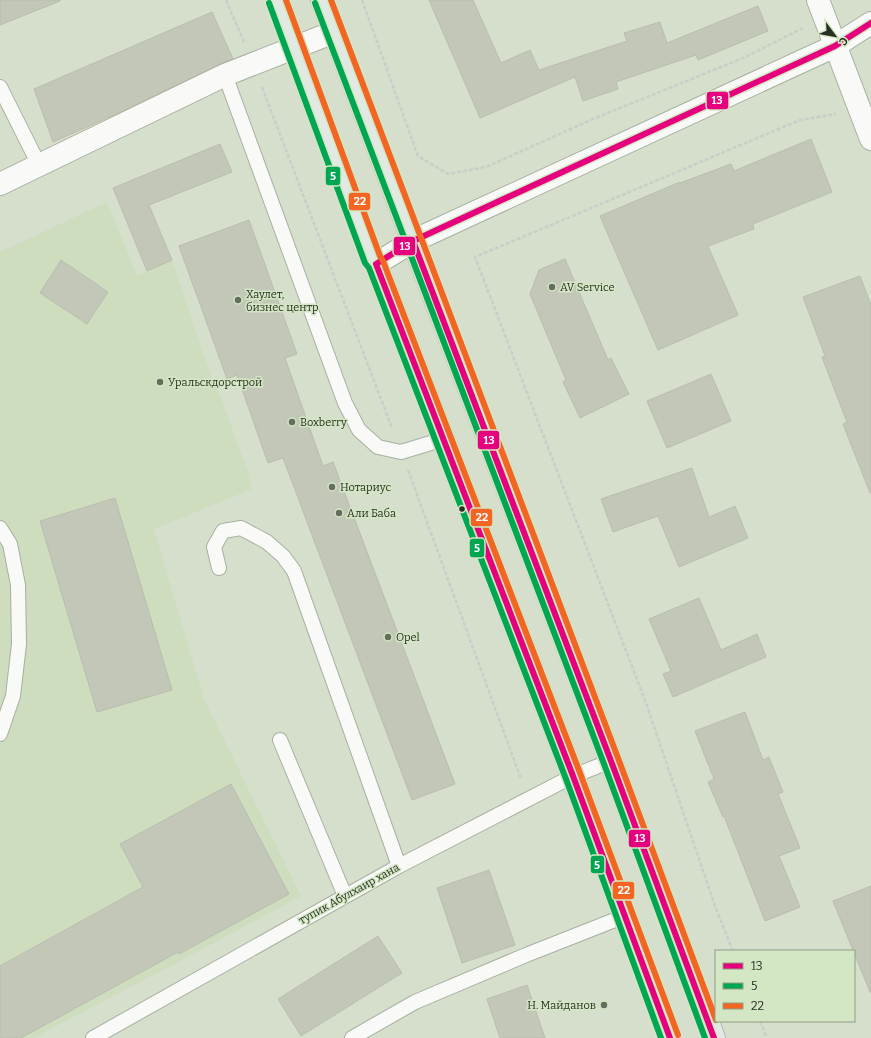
<svg xmlns="http://www.w3.org/2000/svg" width="871" height="1038" font-family="Bitter,serif">
  <rect width="100%" height="100%" fill="#d5dfcc"/>
  <path fill="#cdddbe" d="M107 202 137 276 172 260 214 385 221 398 249 475 252 489 154 529 204 699 301 896 184 959 33 1038H0V252Z"/>
  <path fill="#c3c7b8" stroke="#b9bdae" d="M0 0H60V1L0 25Z
    M429 0H473L501 63 530 50 539 70 627 41 624 33 660 22 667 43 758 6 768 31 698 60 696 55 616 82 618 89 583 101 575 77 480 118Z
    M212 12 233 59 220 64 123 111 53 142 34 89Z
    M811 139 832 192 753 224 754 229 708 246 738 315 658 350 600 216 680 182V183L731 164 734 171Z
    M220 144 232 172 149 205 172 260 147 271 113 188Z
    M249 220 297 354 285 358 323 466 333 462 455 784 412 800 283 458 268 463 237 375 227 379 179 246Z
    M565 259 608 360 611 358 629 394 580 418 563 382 566 380 530 294 539 270Z
    M61 260 108 292 87 324 40 293Z
    M860 276 871 305V493H870L843 424 847 422 822 357 825 356 803 297Z
    M711 374 731 421 667 448 647 401Z
    M692 468 709 517 735 506 748 538 679 567 658 516 613 532 601 499Z
    M115 498 172 690 97 712 40 521Z
    M699 598 721 650 757 634 766 657 673 697 663 674 671 671 649 619Z
    M745 712 763 760 769 757 783 792 778 794 800 848 779 856 800 907 765 921 724 816 723 817 708 782 714 779 695 731Z
    M231 784 289 894 179 954 178 952 21 1038H0V966L143 887 120 844Z
    M489 870 515 945 462 963 437 888Z
    M871 886V992H870L833 901Z
    M378 936 402 973 301 1036 278 999Z
    M527 985 545 1038H500L487 999Z"/>
  <g fill="none" stroke-linecap="round" stroke-linejoin="round">
    <defs>
      <path id="service" d="M225 75 345 403 359 430 378 447 401 452 444 439
        M0 87 39 165
        M0 528 10 544 18 585 19 644 13 696 0 734
        M219 568 214 547 223 531 241 528 267 542 283 556 294 571 399 866
        M280 740 345 896
        M93 1038 399 866 573 776 611 761
        M352 1038 415 1002 526 955 625 916"/>
      <path id="minor" d="M818 0 871 139
        M0 184 225 75 334 32"/>
      <path id="tertiary" d="M376 264 413 241 835 46 871 23"/>
      <path id="primary" d="M277 0 373 260 376 264 573 776 670 1038
        M322 0 413 241 611 761 714 1038"/>
    </defs>
    <use href="#service" stroke="#a8b0a1" stroke-width="16"/>
    <use href="#minor" stroke="#a8b0a1" stroke-width="24"/>
    <use href="#tertiary" stroke="#a8b0a1" stroke-width="24"/>
    <use href="#primary" stroke="#b5bbb1" stroke-width="24"/>
    <path stroke="#cacdc8" stroke-width="2.5" stroke-dasharray="4 2" stroke-linecap="butt" d="M226 0 244 42
      M362 0 418 156 448 174 486 167 593 119 743 58 803 28
      M262 87 392 428
      M408 470 521 779
      M733 951 716 909 646 703 475 257 800 120 836 114
      M760 1021 767 1038"/>
    <use href="#service" stroke="#f9faf7" stroke-width="14"/>
    <use href="#minor" stroke="#f9faf7" stroke-width="22"/>
    <use href="#tertiary" stroke="#f9faf7" stroke-width="22"/>
    <use href="#primary" stroke="#e2e9e3" stroke-width="22"/>
    <defs>
      <path id="bus-1" d="M413 241 611 761 714 1038
        M670 1038 573 776 376 264 413 241 835 46 871 23"/>
      <path id="bus-2" d="M269 3 365 263 369 268 566 779 661 1038
        M315 3 604 764 705 1038"/>
      <path id="bus-3" d="M286 0 380 256 383 261 580 773 678 1035
        M331 0 618 758 716 1020"/>
    </defs>
    <use href="#bus-1" stroke="#d4e7c4" stroke-width="9"/>
    <use href="#bus-2" stroke="#d4e7c4" stroke-width="9"/>
    <use href="#bus-3" stroke="#d4e7c4" stroke-width="9"/>
    <use href="#bus-1" stroke="#e5007d" stroke-width="6"/>
    <use href="#bus-2" stroke="#00a651" stroke-width="6"/>
    <use href="#bus-3" stroke="#f26522" stroke-width="6"/>
  </g>
  <g fill="#656d5e" stroke="#d4e7c4" stroke-width="1.5">
    <circle cx="552" cy="287" r="4"/>
    <circle cx="238" cy="300" r="4"/>
    <circle cx="160" cy="382" r="4"/>
    <circle cx="292" cy="422" r="4"/>
    <circle cx="332" cy="487" r="4"/>
    <circle cx="339" cy="513" r="4"/>
    <circle cx="388" cy="637" r="4"/>
    <circle cx="604" cy="1005" r="4"/>
  </g>
  <circle fill="#293023" stroke="#d4e7c4" stroke-width="1.5" cx="462" cy="509" r="3.5"/>
  <g text-anchor="middle" dominant-baseline="central" stroke-width="3" stroke-linejoin="round" paint-order="stroke">
    <g font-size="11" fill="#293023" stroke="#d4e7c4" text-anchor="start">
      <text x="560" y="287">AV Service</text>
      <text x="246" y="294">Хаулет,<tspan x="246" dy="13">бизнес центр</tspan></text>
      <text x="168" y="382">Уральскдорстрой</text>
      <text x="300" y="422">Boxberry</text>
      <text x="340" y="487">Нотариус</text>
      <text x="347" y="513">Али Баба</text>
      <text x="396" y="637">Opel</text>
      <text x="596" y="1005" text-anchor="end">Н. Майданов</text>
    </g>
    <g font-size="11" fill="#293023" stroke="#d4e7c4">
      <text transform="translate(349 894) rotate(-29)">тупик Абулхаир хана</text>
    </g>
  </g>
  <g stroke="#d4e7c4" stroke-width="1.5">
    <rect x="706" y="91" width="23" height="19" rx="4" fill="#e5007d"/>
    <rect x="325" y="166" width="16" height="20" rx="4" fill="#00a651"/>
    <rect x="348" y="192" width="23" height="19" rx="4" fill="#f26522"/>
    <rect x="393" y="236" width="23" height="20" rx="4" fill="#e5007d"/>
    <rect x="477" y="430" width="23" height="20" rx="4" fill="#e5007d"/>
    <rect x="470" y="508" width="23" height="19" rx="4" fill="#f26522"/>
    <rect x="469" y="538" width="16" height="20" rx="4" fill="#00a651"/>
    <rect x="628" y="829" width="23" height="19" rx="4" fill="#e5007d"/>
    <rect x="590" y="855" width="15" height="19" rx="4" fill="#00a651"/>
    <rect x="612" y="881" width="23" height="19" rx="4" fill="#f26522"/>
  </g>
  <g font-size="11" text-anchor="middle" font-weight="bold" fill="#fff">
    <text x="717" y="104">13</text>
    <text x="333" y="180">5</text>
    <text x="360" y="205">22</text>
    <text x="405" y="250">13</text>
    <text x="489" y="444">13</text>
    <text x="482" y="521">22</text>
    <text x="477" y="552">5</text>
    <text x="640" y="842">13</text>
    <text x="597" y="869">5</text>
    <text x="624" y="894">22</text>
  </g>
  <rect x="715" y="950" width="140" height="72" fill="#d4e7c4" stroke="#909e84"/>
  <rect x="723" y="963" width="20" height="6" fill="#e5007d" stroke="#909e84"/>
  <text x="751" y="970" font-size="12" fill="#293023">13</text>
  <rect x="723" y="983" width="20" height="6" fill="#00a651" stroke="#909e84"/>
  <text x="751" y="990" font-size="12" fill="#293023">5</text>
  <rect x="723" y="1003" width="20" height="6" fill="#f26522" stroke="#909e84"/>
  <text x="751" y="1010" font-size="12" fill="#293023">22</text>
  <g transform="translate(835 36) rotate(122)" stroke="#d4e7c4" stroke-width="3" paint-order="stroke">
  <path d="M0-3L7 15L0 10L-7 15Z" fill="#293023"/>
  <text y="-6" font-size="11" font-weight="bold" text-anchor="middle" fill="#293023">С</text>
  </g>
</svg>
